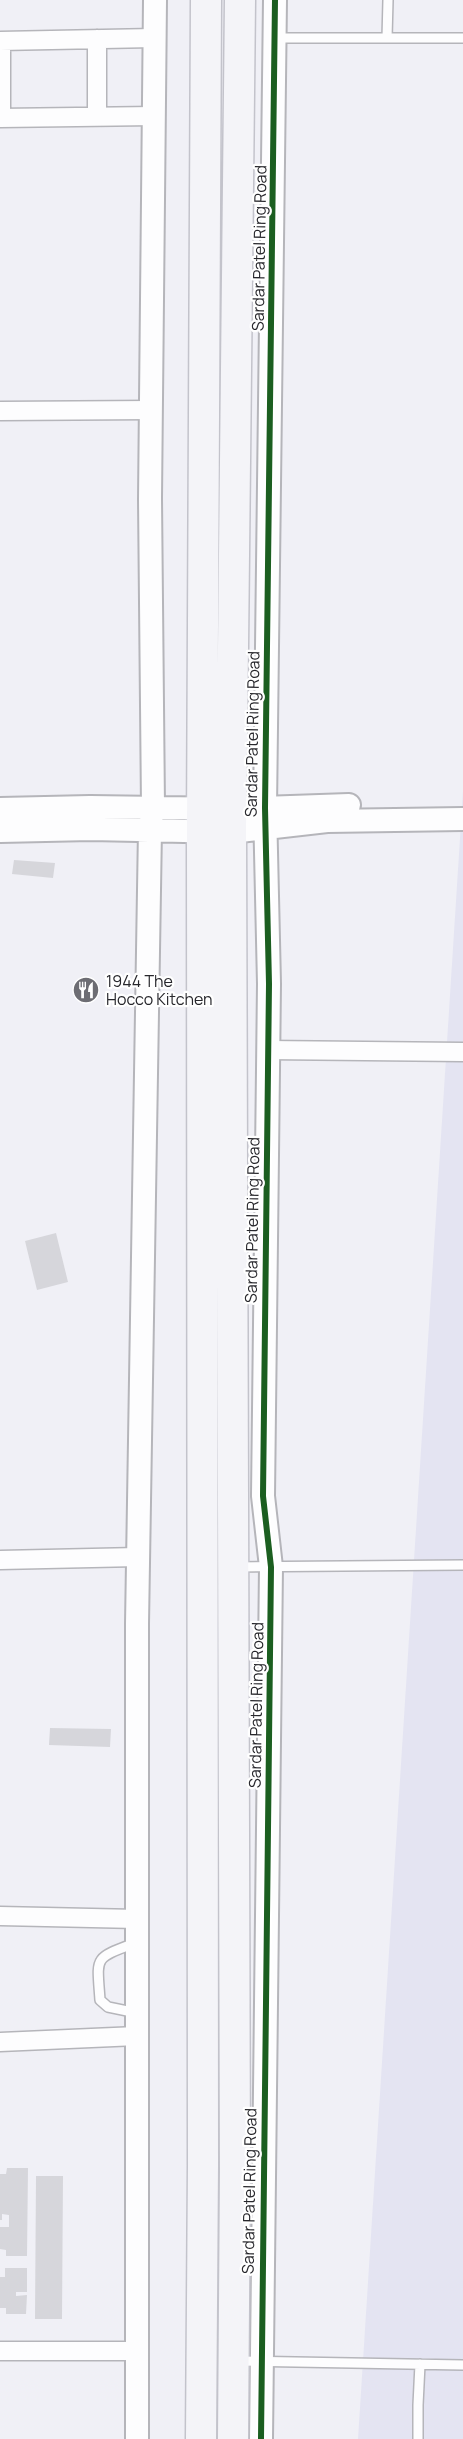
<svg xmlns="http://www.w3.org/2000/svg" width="463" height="2439" font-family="Manrope,sans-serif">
  <rect width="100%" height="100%" fill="#f0f0f6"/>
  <path fill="#e4e4f2" d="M463 791V2439H358Z"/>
  <path fill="#d6d6db" d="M14 860 55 863 53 878 12 874Z
    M56 1233 68 1282 37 1290 25 1241Z
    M50 1728 111 1729 110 1747 49 1745Z
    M7 2168H28L27 2256H6V2250L0 2249V2227H9V2215L2 2214V2220H0V2174H6Z
    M36 2176H63L62 2319H35Z
    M5 2268H27V2292H16V2296L27 2295 26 2314H6V2308H0V2277H5Z"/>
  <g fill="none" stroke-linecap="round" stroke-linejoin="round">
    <defs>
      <path id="service" d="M275 38H463
        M387 38 388 0
        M236 1567 463 1565
        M135 1943C93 1959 97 1956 100 2000L108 2007 137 2013
        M237 2361 463 2365
        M418 2439V2405L420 2364"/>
      <path id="minor" d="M0 41 154 38
        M1 41V118
        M97 116V39
        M0 118 154 116
        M0 411 151 410
        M267 1050 463 1052
        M0 1560 138 1557
        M0 1916 137 1919
        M0 2042 137 2036
        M0 2351H137"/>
      <path id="tertiary" d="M0 809 90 807 233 809 349 805
        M0 831 91 829 231 832 327 821 463 819
        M137 2439V1624L150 829 153 807 150 499 155 0
        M261 2439 271 1567 263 1496 269 984 265 808 275 0"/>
      <path id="trunk" d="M201 2439 203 2165 202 830 206 0
        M233 2439 235 2170 231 832 240 0"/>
    </defs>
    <use href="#service" stroke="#b5b5ba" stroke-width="12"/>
    <use href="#minor" stroke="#b5b5ba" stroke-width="21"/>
    <use href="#tertiary" stroke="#b5b5ba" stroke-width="26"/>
    <use href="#trunk" stroke="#c3c3cb" stroke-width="33"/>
    <use href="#service" stroke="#fdfdfe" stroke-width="9"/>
    <use href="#minor" stroke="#fdfdfe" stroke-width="18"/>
    <use href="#tertiary" stroke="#fdfdfe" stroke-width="22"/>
    <use href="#trunk" stroke="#f4f4f8" stroke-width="30"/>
    <defs>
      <path id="cycleway" d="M261 2439 271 1567 263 1496 269 984 265 808 275 0"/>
    </defs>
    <use href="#cycleway" stroke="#fff" stroke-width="10"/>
    <use href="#cycleway" stroke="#1b5e20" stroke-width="6"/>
  </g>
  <defs>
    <symbol id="restaurant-disc" viewBox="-11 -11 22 22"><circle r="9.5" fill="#6d6d73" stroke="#fff"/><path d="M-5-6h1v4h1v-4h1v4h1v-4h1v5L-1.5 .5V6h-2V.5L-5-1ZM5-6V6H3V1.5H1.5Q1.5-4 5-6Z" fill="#fff"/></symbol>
  </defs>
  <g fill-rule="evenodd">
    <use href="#restaurant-disc" x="71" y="975" width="30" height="30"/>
  </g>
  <g text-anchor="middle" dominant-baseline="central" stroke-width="4.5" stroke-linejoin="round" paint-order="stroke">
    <g font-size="16" fill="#27272c" stroke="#fff">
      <text transform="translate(259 248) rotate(-89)">Sardar Patel Ring Road</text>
      <text transform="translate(252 734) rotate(-89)">Sardar Patel Ring Road</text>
      <text transform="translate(252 1220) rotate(-89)">Sardar Patel Ring Road</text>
      <text transform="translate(256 1705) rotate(-89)">Sardar Patel Ring Road</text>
      <text transform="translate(249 2191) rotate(-89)">Sardar Patel Ring Road</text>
    </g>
    <g font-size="16" fill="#27272c" stroke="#fff" text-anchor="start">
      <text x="106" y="981">1944 The<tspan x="106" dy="18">Hocco Kitchen</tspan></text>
    </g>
  </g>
</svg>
